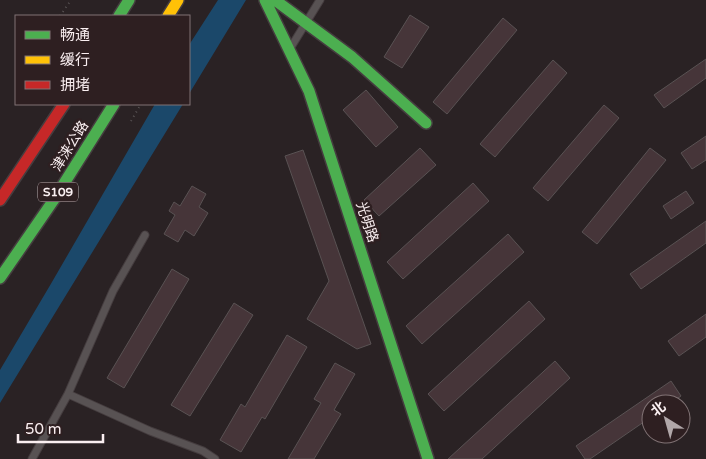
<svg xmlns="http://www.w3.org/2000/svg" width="706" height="459" font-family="'Varela Round','Noto Sans SC',sans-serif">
  <rect width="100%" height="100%" fill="#2a2224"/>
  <path fill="#1b486a" d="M218 0H246L189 94V45Z
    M155 104H183L0 403V370L52 282Z"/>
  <path fill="#463539" stroke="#595253" d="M410 15 429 27 402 68 384 57Z
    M503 18 517 30 447 114 433 102Z
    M706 59V78L664 108 654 95Z
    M553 60 567 73 495 157 480 144Z
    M366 90 398 127 376 147 343 110Z
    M604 105 619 118 548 201 533 188Z
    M706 136V160L692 169 681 153Z
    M420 148 436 165 379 216 364 200Z
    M650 148 666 160 597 244 582 232Z
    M303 150 371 344 357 349 307 319 329 281 285 156Z
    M473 183 489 201 403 279 387 262Z
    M192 186 206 194 199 207 208 213 194 236 185 230 178 242 164 234 175 215 169 211 174 202 180 206Z
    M686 191 694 203 671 219 663 206Z
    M706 221V243L641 289 630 274Z
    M508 234 524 252 422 344 406 326Z
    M172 269 189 279 124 388 107 378Z
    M529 301 545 319 444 411 428 394Z
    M234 303 253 315 190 416 171 405Z
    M706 314V337L679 356 668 341Z
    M287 335 307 347 265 419 262 417 241 452 220 440 241 404 245 407Z
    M555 361 570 378 482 459H448Z
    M335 363 355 374 334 410 341 414 314 459H288L321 403 314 399Z
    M671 381 681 396 670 404H651V417L590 459H585L576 446Z"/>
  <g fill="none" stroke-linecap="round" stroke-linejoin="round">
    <defs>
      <path id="lane" d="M291 47 320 0
        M68 394 150 431 203 451 215 459
        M32 459 68 394 113 291 145 235"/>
      <path id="fast" d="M265 0 309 91 428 459
        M275 0 352 57 426 123
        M119 16 129 0
        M0 278 53 201 114 104"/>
      <path id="slow" d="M168 16 178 0"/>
      <path id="jam" d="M0 200 64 104"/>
    </defs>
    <use href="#lane" stroke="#453d3f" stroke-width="9"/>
    <use href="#fast" stroke="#453d3f" stroke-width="14"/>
    <use href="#slow" stroke="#453d3f" stroke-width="14"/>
    <use href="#jam" stroke="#453d3f" stroke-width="14"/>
    <path stroke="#5a5455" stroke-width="2" stroke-dasharray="1 4" stroke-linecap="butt" d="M60 16 71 0
      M131 121 141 104"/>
    <use href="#lane" stroke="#585253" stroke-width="7"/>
    <use href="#fast" stroke="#4caf50" stroke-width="11"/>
    <use href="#slow" stroke="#ffc107" stroke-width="11"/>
    <use href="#jam" stroke="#c62828" stroke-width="11"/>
  </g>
  <g text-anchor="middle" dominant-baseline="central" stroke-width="5" stroke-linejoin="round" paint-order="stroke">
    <rect fill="#2e1f21" stroke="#bdb1b3" stroke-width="1" x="38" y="182.5" width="40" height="19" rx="4"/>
    <g font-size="12" font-weight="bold" fill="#faeff1">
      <text x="58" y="192">S109</text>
    </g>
    <g font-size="14" fill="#faeff1" stroke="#2e1f21">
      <text transform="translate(70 146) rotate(-58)">津涞公路</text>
      <text transform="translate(367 222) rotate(72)">光明路</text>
    </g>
  </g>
  <rect x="15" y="15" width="175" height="90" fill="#2e1f21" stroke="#807274"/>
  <rect x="25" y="31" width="25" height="8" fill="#4caf50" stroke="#807274"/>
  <text x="60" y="40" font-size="15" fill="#faeff1">畅通</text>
  <rect x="25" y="56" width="25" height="8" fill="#ffc107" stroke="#807274"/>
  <text x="60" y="65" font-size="15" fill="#faeff1">缓行</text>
  <rect x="25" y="81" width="25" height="8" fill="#c62828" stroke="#807274"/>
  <text x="60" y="90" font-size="15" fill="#faeff1">拥堵</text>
  <g transform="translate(666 419) rotate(323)"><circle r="24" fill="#2e1f21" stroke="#807274"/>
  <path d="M0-4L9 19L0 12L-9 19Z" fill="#b1a7a9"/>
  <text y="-8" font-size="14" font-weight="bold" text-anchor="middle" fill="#faeff1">北</text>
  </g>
  <path d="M18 434v8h85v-8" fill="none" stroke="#faeff1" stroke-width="2.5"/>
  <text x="25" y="434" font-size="15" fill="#faeff1" stroke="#2e1f21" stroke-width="4" paint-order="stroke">50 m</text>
</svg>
